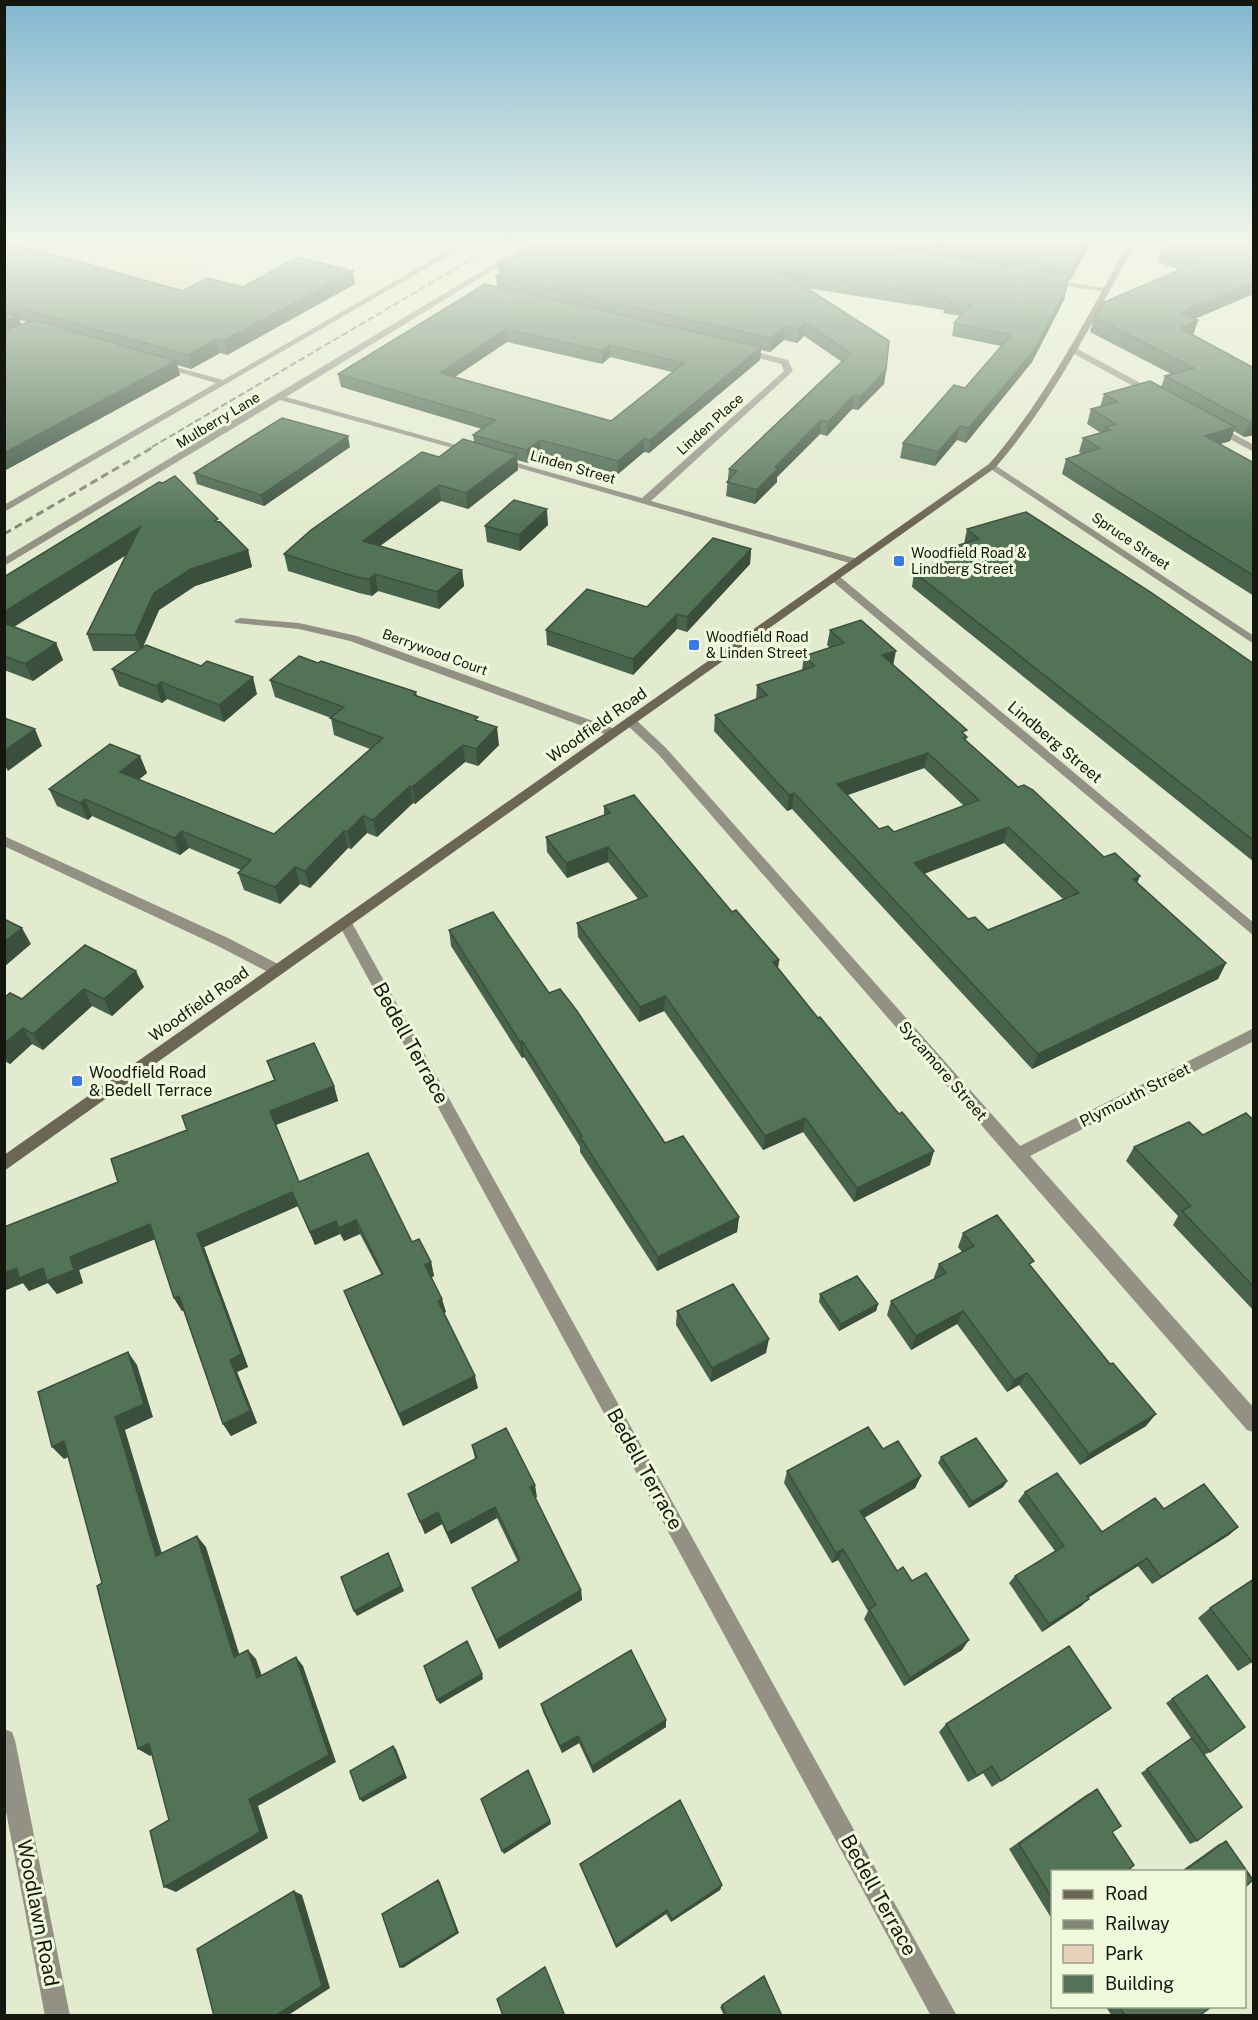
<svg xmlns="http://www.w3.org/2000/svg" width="1258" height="2020" font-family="'Public Sans',sans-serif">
  <rect width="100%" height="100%" fill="#e3ebcf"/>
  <path fill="#ead1bc" d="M43 242H194L189 257 207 272 211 283 175 293 17 254Z"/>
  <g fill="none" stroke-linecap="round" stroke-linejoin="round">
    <path fill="#939084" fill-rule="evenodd" d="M463 242H472L4 512V505L216 383 158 366V362L223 380Z
      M530 242H539L286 397 474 450V454L280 400 4 566V558Z
      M1049 279 1105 288 1109 290 1105 292 1046 283Z
      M1072 346 1157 392 1158 394 1151 396 1069 351 1068 349Z
      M742 348 788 360 793 371 651 501 861 560V564H853L495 461 503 459 642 498 784 371 781 364 739 353 738 351Z
      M1211 425H1217L1254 445V452L1211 429Z
      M992 463 1254 636V644L989 468V464Z
      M831 576H839L1254 923V936L831 580Z
      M240 618 299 623 357 636 618 730 620 733 614 737 610 736 350 641 299 629 236 623 234 621Z
      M630 717 634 718 666 748 1020 1146 1254 1028V1041L1030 1156 1254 1408V1432L1247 1430 658 754 626 724V718Z
      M4 836 228 938 282 966 284 970 277 975 272 974 218 946 4 846Z
      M345 918 352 923 957 2016H931L338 923Z
      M4 1729 12 1732 15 1740 70 2016H45L4 1801Z"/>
    <path fill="#6c6655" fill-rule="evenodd" d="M1129 242H1136C1093 321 1054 400 995 468L4 1171V1155L989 464C1047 397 1086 319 1129 242Z"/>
    <path stroke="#818673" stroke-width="2" stroke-dasharray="7 3" stroke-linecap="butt" d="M152 447 501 242"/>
    <path stroke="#818673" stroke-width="3" stroke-dasharray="8 4.5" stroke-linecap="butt" d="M4 534 155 446"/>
  </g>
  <path fill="#47634b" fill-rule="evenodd" d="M4 242H16L13 244 183 291 243 287 353 271 355 284 227 355 220 353 191 369 177 365 180 375 4 471ZM20 320 27 322 21 324Z
    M538 242H1091L1070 281H1068L1064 300 1032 362 966 443 957 440 935 466 900 458 903 443 965 388 1001 346 952 336 954 323 960 316 943 313 944 310 807 288 886 370 884 384 858 410 852 409 827 436 820 434 777 477V482L755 504 726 496 729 469 842 362 804 336 797 343 784 340 770 352 761 350 760 360 649 453 644 452 618 474 541 453 528 463 517 460 518 470 468 509 441 501 380 546 462 570 464 586 439 609 378 591 372 596 359 593 288 571 284 554 439 457 474 442 473 435 482 429 341 387 338 374 497 286 496 276 499 275 498 267ZM507 342 602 364 610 357 672 372 611 421 455 377Z
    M1254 242V294L1195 319 1198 320 1193 335 1254 368V435L1244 437 1234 431 1230 441 1220 444 1254 463V596L1062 474 1066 459 1082 454 1079 452 1083 438 1101 433 1087 424 1091 409 1100 407 1104 394 1161 387 1165 376 1171 374 1090 332 1094 317 1179 270 1158 262 1162 248Z
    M350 447 264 506 197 484 194 473Z
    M218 521 248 550 252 567 195 586 159 610 143 647 257 694 224 722 167 699 162 703 119 686 112 669 137 651H93L87 634 126 555 14 627 56 643 63 660 33 681 4 670V577Z
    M548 525 520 551 487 542 485 526Z
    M967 529 1254 664V862L912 587 914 572 922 570 923 567 936 563 939 551 964 544Z
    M751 549 750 564 687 632 677 629 633 675 547 645 546 630 647 607Z
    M830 630 893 665 967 737 966 740 1018 787 1137 883 1226 963 1218 979 1032 1069 792 809 787 811 714 731 715 715 756 700 757 685 802 670 804 656 830 648 827 645ZM924 768 964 806 894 832 879 829 847 795ZM1004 843 1063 899 988 930 968 919 924 874Z
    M318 663 416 692 417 696 478 721 499 745 478 766 465 762 415 804 413 803 377 837 367 833 351 849 348 848 310 888 300 884 280 904 244 890 238 873 241 870 189 848 180 855 92 816 88 820 57 806 49 789 140 756 147 773 139 779 274 834 370 749 334 735 331 718 275 697 270 680Z
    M604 806 732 912 779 960 778 968 930 1165 854 1202 803 1132 763 1150 664 1011 639 1022 578 937 577 923 638 899 608 862 567 878 547 852 546 837 604 815Z
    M449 930 549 993 665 1143 739 1217 737 1232 657 1271 580 1152V1147L524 1057 522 1058 451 946Z
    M85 945 144 987 112 1016 92 1006 43 1050 32 1044 10 1064 4 1061V998L22 999Z
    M267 1061 334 1086 338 1101 276 1125 299 1182 412 1242 431 1262 434 1276 431 1277 446 1312 444 1313 478 1388 403 1426 349 1304 344 1291 381 1274 360 1234 344 1241 340 1234 315 1245 298 1206 204 1247 248 1367 237 1372 257 1423 231 1436 223 1424 183 1310 182 1311 174 1298 155 1239 79 1270 83 1283 57 1294 48 1283 29 1291 23 1283 6 1290 118 1182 187 1130 274 1080Z
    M1254 1117V1311L1173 1225 1178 1216 1126 1161 1134 1147 1203 1135Z
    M963 1233 1031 1267 1146 1426 1080 1465 1019 1385 1007 1392 957 1324 911 1350 887 1315 891 1301 935 1279 934 1277 939 1264 962 1252 958 1247Z
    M820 1294 878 1304 876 1311 839 1331 819 1302Z
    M677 1311 766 1353 711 1382 676 1325Z
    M472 1445 537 1497 535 1498 581 1590 582 1600 499 1649 476 1598 472 1588 518 1562 497 1518 451 1544 442 1524 425 1534 408 1494 475 1459Z
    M883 1449 921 1476 915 1488 864 1518 897 1571 912 1581 962 1650 904 1686 864 1619 868 1611 838 1560 832 1563 784 1483 787 1471Z
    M941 1457 1007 1481 1003 1487 969 1508 938 1463Z
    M1025 1492 1102 1532 1164 1509 1238 1527 1229 1535 1152 1584 1138 1566 1088 1598 1081 1606 1042 1632 1009 1583 1015 1576 1055 1551 1018 1501Z
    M1210 1608 1254 1661 1238 1671 1198 1618Z
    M1207 1675 1210 1752 1204 1755 1197 1841 1190 1844 1141 1773 1191 1738 1166 1703Z
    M541 1704 666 1727 593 1773 579 1743 562 1753 543 1712Z
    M1111 1708 992 1787 983 1773 968 1782 939 1732 946 1724Z
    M1097 1789 1053 1872V1921L1009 1849 1086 1795Z
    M1226 1841 1245 1872H1180L1219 1844Z
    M580 1864 722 1885 720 1890 671 1922 666 1914 616 1948 582 1869Z
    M764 1976 782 2016H724L720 2007Z
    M1106 2007H1211L1199 2016H1112Z"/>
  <path fill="#3a503d" d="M1087 242H1091L1070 281 1073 269Z
    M353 271 355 284 227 355 223 341Z
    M1254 281 1253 293 1174 328 1179 313Z
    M1067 287 1064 300 1032 362 966 443 969 428Z
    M18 316 23 329 4 337V322Z
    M1198 320 1193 335 1180 328Z
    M806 323 804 336 797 343 799 329Z
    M785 326 784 340 770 352 771 338Z
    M506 329 507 342 442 385 440 373Z
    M216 339 220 353 191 369 188 355Z
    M610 345V357L602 364V351Z
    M761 347 760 360 649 453 650 440Z
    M176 361 180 375 4 471V453Z
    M886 370 884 384 858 410 860 397Z
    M854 395 852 409 827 436 828 422Z
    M821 420 820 434 777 477V482L755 504 757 490 775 467Z
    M1254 421V435L1244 437 1250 422Z
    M960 426 957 440 935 466 938 452Z
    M1235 427 1230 441 1200 450 1205 436Z
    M348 436 350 447 264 506 261 495Z
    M644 439V452L618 474V461Z
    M540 440 541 453 528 463 527 450Z
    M517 455 518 470 468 509 466 493Z
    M439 485 441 501 365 557 363 541Z
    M547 509 548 525 520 551 519 535Z
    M140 527 145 543 4 633V612Z
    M751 549 750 564 687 632V617Z
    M248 550 252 567 195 586 159 610 141 651 135 635 154 593 191 569Z
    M462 570 464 586 439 609 437 592Z
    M375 574 378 591 372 596 369 579Z
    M677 614V629L633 675V659Z
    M56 643 63 660 33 681 25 664Z
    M896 651 893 666 882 655Z
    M253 677 257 694 224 722 219 705Z
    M161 682 167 699 162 703 156 686Z
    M497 727 499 745 478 766 476 749Z
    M35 729 42 746 8 771 4 764V751Z
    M463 745 465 762 415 804 412 787Z
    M928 753 924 768 834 800 837 784Z
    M140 756 147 773 127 789 120 772Z
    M410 786 413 803 377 837 373 820Z
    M794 793 792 809 787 811 789 795Z
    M85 799 92 816 88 820 80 803Z
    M363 816 367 833 351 849 347 832Z
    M1008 827 1004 843 910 879 914 863Z
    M182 831 189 848 180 855 174 838Z
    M344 831 348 848 310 888 305 871Z
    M608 847V862L567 878 566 863Z
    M295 867 300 884 280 904 275 887Z
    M1140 876 1134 891 1133 879Z
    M22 928 31 944 4 967V942Z
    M779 960 777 974 773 962Z
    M1226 963 1218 979 1032 1069 1038 1054Z
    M136 971 144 987 112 1016 104 999Z
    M84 989 92 1006 43 1050 33 1034Z
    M665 996 664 1011 639 1022 640 1007Z
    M23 1028 32 1044 10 1064 4 1055V1044Z
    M522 1041 524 1057 522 1058 520 1042Z
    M334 1086 338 1101 275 1125 270 1111Z
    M805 1118 803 1132 763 1150 765 1136Z
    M934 1151 930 1165 854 1202 857 1188Z
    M292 1192 298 1206 204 1247 248 1367 237 1372 257 1423 231 1436 223 1424 230 1360 197 1234Z
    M739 1217 737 1232 657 1271 658 1257Z
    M356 1220 360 1234 344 1241 339 1228Z
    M336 1221 340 1234 315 1245 310 1232Z
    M150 1224 158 1238 79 1270 83 1283 57 1294 48 1283 29 1291 23 1283 6 1290 4 1288V1273L17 1268 70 1257Z
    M431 1262 434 1276 429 1279 425 1265Z
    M179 1296 186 1309 182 1311 174 1298Z
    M442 1299 446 1312 441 1314 438 1301Z
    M878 1304 876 1311 839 1331 841 1324Z
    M963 1311 957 1324 911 1350 916 1336Z
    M769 1339 766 1353 711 1382 712 1368Z
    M128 1352 137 1365 153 1417 125 1430 166 1567 156 1556 115 1417Z
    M1027 1373 1019 1385 1007 1392 1014 1380Z
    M475 1376 478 1388 403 1426 399 1414Z
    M1156 1414 1146 1426 1080 1465 1089 1454Z
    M64 1441 75 1454 64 1459 52 1447Z
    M921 1476 915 1488 855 1523 860 1511Z
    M1007 1481 1003 1487 969 1508 972 1502Z
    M535 1485 537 1497 532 1499 530 1487Z
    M495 1507 497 1518 451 1544 447 1533Z
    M438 1512 442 1524 425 1534 420 1522Z
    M1238 1527 1229 1535 1152 1584 1161 1577Z
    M197 1536 206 1547 243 1666 234 1657Z
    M843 1549 838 1560 832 1563 836 1553Z
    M388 1553 404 1591 357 1616 354 1611Z
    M1147 1558 1138 1566 1079 1603 1087 1596Z
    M581 1590 582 1600 499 1649 496 1640Z
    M1089 1599 1081 1606 1042 1632 1049 1624Z
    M969 1640 962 1650 904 1686 910 1678Z
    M248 1650 256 1659 266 1687 257 1678Z
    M296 1657 303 1666 336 1762 258 1806 268 1838 176 1892 164 1887 249 1799Z
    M482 1674 483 1679 440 1704 437 1700Z
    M1111 1708 1100 1716 992 1787 1001 1781Z
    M666 1720V1727L593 1773 592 1766Z
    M578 1736 579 1743 562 1753 560 1746Z
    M149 1743 160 1750 150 1756 138 1749Z
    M393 1746 396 1749 407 1778 363 1802 360 1799Z
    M992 1766 983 1773 968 1782Z
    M550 1821 551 1824 504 1854 502 1851Z
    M438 1880 440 1882 459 1933 403 1968 400 1967Z
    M722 1885 720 1890 671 1922 672 1919Z
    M294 1891 302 1895 330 1988 287 2016H275Z
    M667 1910 666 1914 616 1948V1945Z"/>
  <path fill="#537357" stroke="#3a503d" stroke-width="1.5" fill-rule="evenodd" d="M4 242H8L183 291 207 278 243 287 297 257 353 271 223 341 216 339 188 355 4 304Z
    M538 242H861L1069 275 1064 285 1067 287 1035 349 969 428 960 426 938 452 903 443 954 385 965 388 1011 335 954 323 971 304 946 300 948 297 780 271 889 341 886 370 860 397 854 395 828 422 821 420 775 467 778 468 757 490 727 482 737 471 729 469 851 353 806 323 799 329 785 326 771 338 496 276 508 269 498 267Z
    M909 242H1087L1073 269Z
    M1165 242H1254V281L1179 313 1198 320 1180 328 1254 368V421L1250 422 1165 376 1194 368 1094 317 1102 303 1200 261 1162 248Z
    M485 284 761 347 650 440 644 439 618 461 540 440 527 450 473 435 495 420 338 374ZM506 329 602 351 610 345 684 363 611 421 440 373Z
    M4 312 18 316 4 322Z
    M34 320 176 361 4 453V331Z
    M1150 381 1235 427 1205 436 1254 463V576L1066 459 1100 448 1083 438 1110 430 1105 427 1116 424 1091 409 1118 402 1104 394Z
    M282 418 348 436 261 495 194 473Z
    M463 439 517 455 466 493 439 485 363 541 462 570 437 592 375 574 369 579 356 577 284 554 311 530 422 452 439 457Z
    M175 476 218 519 215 521 220 522 248 550 191 569 154 593 135 635 87 634 140 527 4 612V577L159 482 163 483Z
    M514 500 547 509 519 535 485 526Z
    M1026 512 1152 593 1254 664V841L914 572 925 569 923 567 949 559 939 551 979 539 967 529Z
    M713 538 751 549 687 617 677 614 633 659 546 630 587 589 647 607Z
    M861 620 896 651 882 655 967 730 962 732 967 737 963 738 1018 787 1024 785 1033 790 1104 857 1115 853 1140 876 1133 879 1226 963 1038 1054 794 793 789 795 715 715 767 695 757 685 815 666 804 656 844 643 830 630ZM928 753 979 800 894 832 888 826 879 829 837 784ZM1008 827 1079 893 988 930 975 917 968 919 914 863Z
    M4 623 56 643 25 664 4 656Z
    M146 645 201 666 207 661 253 677 219 705 161 682 156 686 112 669Z
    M299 656 318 663 321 661 416 692 414 695 478 717 475 720 497 727 476 749 463 745 412 787 410 786 373 820 363 816 347 832 344 831 305 871 295 867 275 887 238 873 251 860 182 831 174 838 85 799 80 803 49 789 110 744 140 756 120 772 274 834 383 738 330 718 344 707 270 680Z
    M4 718 35 729 4 751Z
    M634 795 732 912 736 910 779 960 773 962 818 1018 820 1017 899 1114 902 1112 934 1151 857 1188 805 1118 765 1136 665 996 640 1007 577 923 647 896 608 847 566 863 546 837 610 813 604 806Z
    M493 912 549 993 560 989 577 1011 665 1143 683 1136 739 1217 658 1257 580 1137 582 1136 522 1041 520 1042 449 930Z
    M4 919 22 928 4 942Z
    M85 945 136 971 104 999 84 989 33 1034 23 1028 4 1044V998L10 993 22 999Z
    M314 1043 334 1086 270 1111 299 1182 368 1153 412 1242 419 1239 431 1262 425 1265 442 1299 438 1301 475 1376 399 1414 344 1291 383 1274 356 1220 339 1228 336 1221 310 1232 292 1192 197 1234 241 1354 230 1360 250 1411 223 1424 179 1296 174 1298 150 1224 70 1257 74 1270 47 1281 43 1268 19 1278 17 1268 4 1273V1227L118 1182 111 1159 187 1130 182 1116 275 1080 267 1061Z
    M1246 1113 1251 1118 1254 1117V1287L1182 1211 1191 1206 1134 1147 1189 1122 1203 1135Z
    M997 1215 1034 1261 1029 1264 1110 1364 1113 1363 1156 1414 1089 1454 1027 1373 1014 1380 963 1311 916 1336 891 1301 946 1273 939 1264 974 1246 963 1233Z
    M857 1276 878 1304 841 1324 820 1294Z
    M733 1284 769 1339 712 1368 677 1311Z
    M128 1352 144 1404 115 1417 156 1556 197 1536 234 1657 248 1650 257 1678 296 1657 329 1755 249 1799 260 1832 164 1887 150 1831 169 1820 149 1743 138 1749 97 1586 102 1583 64 1441 52 1447 38 1392Z
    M868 1427 883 1449 898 1441 921 1476 860 1511 897 1571 903 1567 912 1581 926 1573 969 1640 910 1678 869 1609 876 1605 843 1549 836 1553 787 1471Z
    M506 1428 535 1485 530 1487 581 1590 496 1640 472 1588 520 1560 495 1507 447 1533 438 1512 420 1522 408 1494 477 1458 472 1445Z
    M976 1438 1007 1481 972 1502 941 1457Z
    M1057 1473 1102 1532 1155 1498 1164 1509 1204 1484 1238 1527 1161 1577 1147 1558 1087 1596 1089 1599 1049 1624 1015 1576 1064 1546 1025 1492Z
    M388 1553 401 1586 354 1611 341 1577Z
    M1254 1579V1661L1252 1662 1210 1608Z
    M467 1641 482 1674 437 1700 424 1666Z
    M1069 1646 1111 1708 1001 1781 992 1766 977 1776 946 1724Z
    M631 1650 666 1720 592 1766 578 1736 560 1746 541 1704Z
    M1207 1675 1245 1727 1210 1752 1172 1699Z
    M1192 1738 1242 1807 1197 1841 1147 1769Z
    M393 1746 404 1774 360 1799 350 1771Z
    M528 1770 550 1821 502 1851 481 1799Z
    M1097 1789 1121 1826 1112 1832 1134 1865 1126 1872H1053V1900L1019 1844Z
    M680 1800 722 1885 672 1919 667 1910 616 1945 580 1864Z
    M1226 1841 1253 1880 1245 1887V1872H1188L1187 1869Z
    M438 1880 457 1932 400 1967 382 1914Z
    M294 1891 322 1986 275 2016H214L197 1949Z
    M545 1967 565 2016H503L497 1999Z
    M764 1976 782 2016H727L722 2005Z
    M1120 2007H1211L1199 2016H1125Z"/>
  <linearGradient id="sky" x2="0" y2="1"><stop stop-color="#81b6d0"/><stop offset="0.46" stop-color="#f2f6e9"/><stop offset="1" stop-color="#f2f6e9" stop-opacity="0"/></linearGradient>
  <rect width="1258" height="525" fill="url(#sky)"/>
  <g fill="#397ae9" stroke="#f1f9dc" stroke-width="2">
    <rect x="893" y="555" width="12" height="12" rx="3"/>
    <rect x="688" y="639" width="12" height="12" rx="3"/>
    <rect x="71" y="1075" width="12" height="12" rx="3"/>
  </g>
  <g text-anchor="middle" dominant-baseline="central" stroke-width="6" stroke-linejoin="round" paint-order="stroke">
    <g font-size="14" fill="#14170d" stroke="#f1f9dc">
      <text transform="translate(218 420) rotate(-31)">Mulberry Lane</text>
      <text transform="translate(710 424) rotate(-42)">Linden Place</text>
      <text transform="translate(573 467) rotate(16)">Linden Street</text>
      <text transform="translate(1131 541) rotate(34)">Spruce Street</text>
      <text transform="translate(435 652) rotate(20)">Berrywood Court</text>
    </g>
    <g font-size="14" fill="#14170d" stroke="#f1f9dc" text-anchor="start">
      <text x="911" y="553">Woodfield Road &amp;<tspan x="911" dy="16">Lindberg Street</tspan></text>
      <text x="706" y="637">Woodfield Road<tspan x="706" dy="16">&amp; Linden Street</tspan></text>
    </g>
    <g font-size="16" fill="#14170d" stroke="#f1f9dc">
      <text transform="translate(597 725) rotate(-35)">Woodfield Road</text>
      <text transform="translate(1055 742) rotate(40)">Lindberg Street</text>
      <text transform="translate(199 1004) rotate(-35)">Woodfield Road</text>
      <text transform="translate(943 1071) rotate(49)">Sycamore Street</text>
      <text transform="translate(1135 1095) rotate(-27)">Plymouth Street</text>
    </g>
    <g font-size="16" fill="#14170d" stroke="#f1f9dc" text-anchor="start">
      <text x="89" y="1072">Woodfield Road<tspan x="89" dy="18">&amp; Bedell Terrace</tspan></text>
    </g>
    <g font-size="20" fill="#14170d" stroke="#f1f9dc">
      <text transform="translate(411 1043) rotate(61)">Bedell Terrace</text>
      <text transform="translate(645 1469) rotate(61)">Bedell Terrace</text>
      <text transform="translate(879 1895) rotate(61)">Bedell Terrace</text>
      <text transform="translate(38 1913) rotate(79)">Woodlawn Road</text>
    </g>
  </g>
  <rect width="1258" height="2020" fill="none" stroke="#14170d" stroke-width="12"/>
  <rect x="1051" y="1870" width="195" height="138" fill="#f1f9dc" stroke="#999f89" stroke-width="1.5"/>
  <rect x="1063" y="1890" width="30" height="9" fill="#6c6655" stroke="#999f89" stroke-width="1.5"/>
  <text x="1105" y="1900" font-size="18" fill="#14170d">Road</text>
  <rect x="1063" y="1920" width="30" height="9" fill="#818673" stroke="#999f89" stroke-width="1.5"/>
  <text x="1105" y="1930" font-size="18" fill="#14170d">Railway</text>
  <rect x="1063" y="1945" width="30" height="18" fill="#ead1bc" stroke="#999f89" stroke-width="1.5"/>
  <text x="1105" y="1960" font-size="18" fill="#14170d">Park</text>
  <rect x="1063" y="1975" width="30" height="18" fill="#537357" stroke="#999f89" stroke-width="1.5"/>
  <text x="1105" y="1990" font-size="18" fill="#14170d">Building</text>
</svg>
